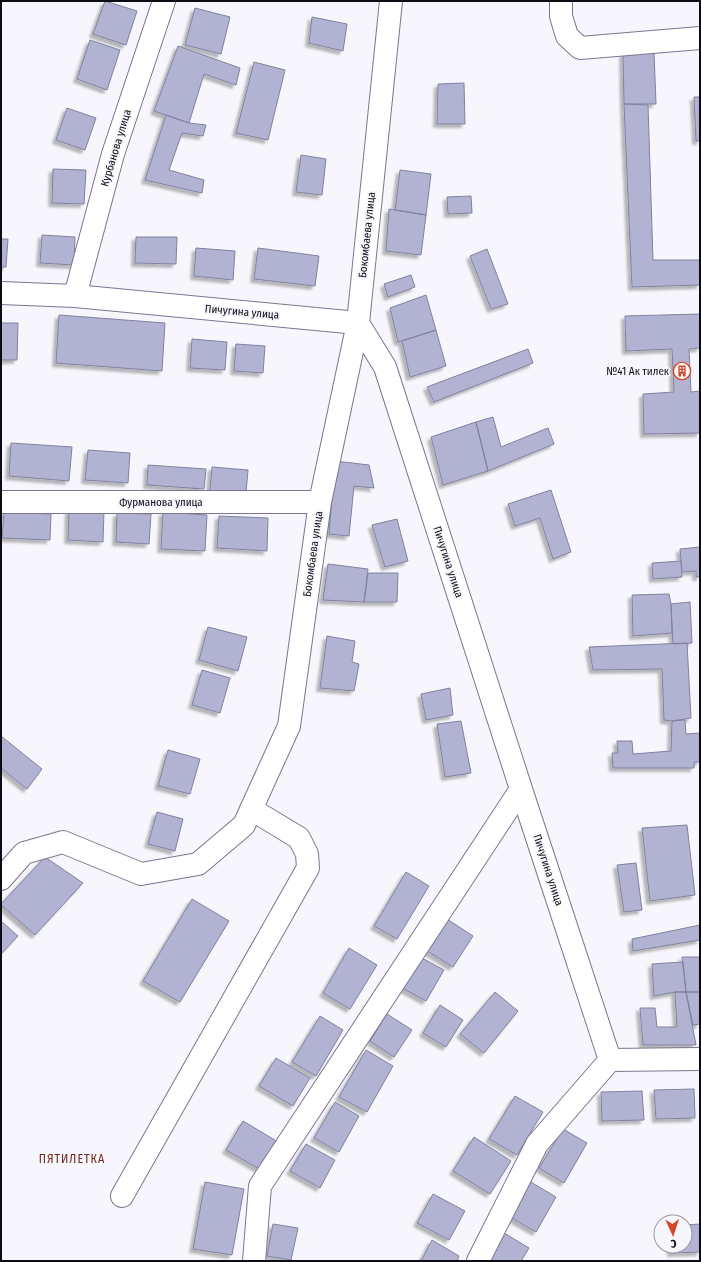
<svg xmlns="http://www.w3.org/2000/svg" width="701" height="1262" font-family="'Fira Sans Condensed',sans-serif">
  <defs>
    <filter id="shadow"><feDropShadow dx="-3.5" dy="3.5" stdDeviation="1" flood-color="#0004"/></filter>
  </defs>
  <rect width="100%" height="100%" fill="#f7f6fc"/>
  <path fill="#b2b3d3" stroke="#80819f" filter="url(#shadow)" d="M105 1 137 11 126 45 93 34Z
    M195 8 230 17 221 54 185 45Z
    M312 17 347 24 343 51 309 43Z
    M90 40 120 50 107 90 77 79Z
    M178 46 240 68 236 85 204 74 189 123 154 111Z
    M654 52 656 104H624L623 53Z
    M254 62 285 70 268 140 236 133Z
    M464 83 465 124H437L438 84Z
    M694 97H700V141H696Z
    M624 104 648 105 653 260H700V285L632 287Z
    M67 108 96 118 85 150 56 140Z
    M166 115 189 123 206 125 203 136 182 133 169 170 204 180 202 193 145 180Z
    M301 155 326 159 322 195 296 192Z
    M53 169 86 170 84 204 52 203Z
    M400 170 431 174 426 215 395 210Z
    M471 196 472 213 448 214 447 197Z
    M389 209 426 215 421 255 386 251Z
    M42 235 75 237 74 265 40 263Z
    M136 237H177L176 264 135 263Z
    M1 239H8L6 267H1Z
    M196 248 235 251 233 280 194 276Z
    M258 248 319 256 315 286 254 279Z
    M487 249 508 304 491 309 470 256Z
    M411 275 415 287 388 297 384 284Z
    M426 295 436 330 398 342 390 308Z
    M700 314V348L689 349 691 392 700 391V433L644 434 643 394 674 392 672 349 626 351 625 316Z
    M59 315 165 323 162 371 56 363Z
    M1 323H18L17 360H1Z
    M436 330 446 366 410 377 402 341Z
    M192 339 227 342 225 370 190 368Z
    M236 344 265 346 263 373 234 371Z
    M528 349 533 363 434 402 427 387Z
    M493 417 501 447 548 428 554 444 488 471 476 422Z
    M476 422 488 471 443 485 431 437Z
    M11 443 72 447 69 481 9 476Z
    M88 450 130 453 128 483 85 480Z
    M335 461 369 465 374 488 354 486 349 536 329 534Z
    M148 465 206 469 204 489 147 485Z
    M212 467 248 470 246 493 210 491Z
    M551 490 571 552 553 559 540 518 515 526 508 504Z
    M69 510 104 511 103 542 68 540Z
    M4 512 51 514 50 540 2 538Z
    M163 512 207 515 205 551 161 549Z
    M117 513 151 514 149 544 116 542Z
    M219 516 268 518 267 551 217 548Z
    M397 519 408 561 385 567 372 525Z
    M700 547V577H696V571L682 572 680 549Z
    M681 561 682 577 653 579 652 563Z
    M328 564 368 569 364 602 323 600Z
    M368 573H398L397 602H364Z
    M669 594 671 604 672 633 633 636 632 595Z
    M690 602 692 643 673 644 671 604Z
    M208 627 247 637 238 671 199 660Z
    M327 636 355 641 352 662 359 664 354 691 320 688Z
    M687 643 691 718 672 721 664 720 662 669 593 670 589 647Z
    M202 670 230 678 220 713 192 705Z
    M450 688 453 715 426 720 421 694Z
    M685 720 686 734 700 733V762H694V768H613L612 753H618L617 741H632L633 754 671 751 672 721Z
    M461 721 471 773 445 777 437 724Z
    M1 736 42 769 27 789 1 768Z
    M168 750 200 759 190 794 158 786Z
    M157 812 183 819 175 851 148 844Z
    M687 825 695 895 650 901 642 828Z
    M45 857 83 883 35 935 1 905V904Z
    M636 863 642 910 624 912 617 865Z
    M406 872 429 886 397 939 374 926Z
    M192 899 229 921 180 1002 143 981Z
    M447 919 473 936 453 967 427 951Z
    M1 921 18 936 1 954Z
    M700 925V940L633 951 632 939Z
    M349 948 377 965 350 1009 323 993Z
    M420 957 444 970 426 1001 402 988Z
    M682 957H700V992H686Z
    M683 962 686 992H675L654 996 652 964Z
    M495 992 518 1011 484 1053 460 1034Z
    M675 992H686L696 1045H643L640 1008H655L657 1027H677Z
    M686 992H700V1024L693 1025Z
    M440 1005 463 1020 446 1047 423 1033Z
    M387 1014 412 1030 394 1057 370 1041Z
    M320 1016 343 1030 316 1076 292 1062Z
    M366 1050 393 1066 367 1112 339 1097Z
    M276 1058 310 1078 293 1106 259 1086Z
    M694 1089 695 1118 656 1119 654 1090Z
    M642 1091 644 1120 602 1121 601 1092Z
    M515 1096 543 1112 517 1155 489 1139Z
    M335 1102 359 1116 339 1152 314 1138Z
    M243 1121 278 1142 261 1170 226 1150Z
    M563 1129 587 1143 564 1183 539 1168Z
    M474 1137 511 1161 490 1194 453 1171Z
    M306 1144 335 1160 320 1188 290 1171Z
    M529 1181 556 1197 536 1232 508 1216Z
    M205 1182 244 1189 232 1255 193 1249Z
    M433 1194 465 1211 449 1240 417 1223Z
    M273 1224 298 1228 291 1260 267 1256Z
    M700 1224V1252L671 1253V1246H685V1225Z
    M504 1233 529 1248 521 1261H487Z
    M432 1240 459 1256 457 1261H421Z"/>
  <g fill="none" stroke-linecap="round" stroke-linejoin="round">
    <defs>
      <path id="minor" d="M561 1V16L567 36 580 48 700 38
        M1 293 75 296 358 323 385 367 521 789 610 1060
        M75 296 113 154 164 1
        M1 502H320
        M1 879 24 853 63 842 141 874 198 864 244 825 289 726 320 502 358 323 391 1
        M610 1060 700 1059
        M122 1196 308 868 307 854 299 838 251 809
        M254 1261 260 1186 521 789
        M478 1261 537 1144 610 1060"/>
    </defs>
    <use href="#minor" stroke="#7c7592" stroke-width="24"/>
    <use href="#minor" stroke="#fff" stroke-width="22"/>
  </g>
  <defs>
    <symbol id="building-ring" viewBox="-11 -11 22 22"><circle r="9.5" fill="#f7f6fc" stroke="#d34927" stroke-width="1.5"/><path d="M-4-6H4V6H1V3H-1V6H-4ZM-2.5-4.3h1.7v1.8h-1.7ZM.8-4.3h1.7v1.8H.8ZM-2.5-1h1.7V.8h-1.7ZM.8-1h1.7V.8H.8Z" fill="#d34927"/></symbol>
  </defs>
  <g fill-rule="evenodd">
    <use href="#building-ring" x="672" y="361" width="20" height="20"/>
  </g>
  <g text-anchor="middle" dominant-baseline="central" stroke-width="3.5" stroke-linejoin="round" paint-order="stroke">
    <g font-size="11" fill="#0d0b15" stroke="#f7f6fc">
      <text transform="translate(116 148) rotate(-73)">Курбанова улица</text>
      <text transform="translate(367 235) rotate(-84)">Бокомбаева улица</text>
      <text transform="translate(242 312) rotate(5)">Пичугина улица</text>
      <text x="161" y="502">Фурманова улица</text>
      <text transform="translate(313 554) rotate(-82)">Бокомбаева улица</text>
      <text transform="translate(448 562) rotate(72)">Пичугина улица</text>
      <text transform="translate(548 870) rotate(72)">Пичугина улица</text>
    </g>
    <g font-size="11" fill="#0d0b15" stroke="#f7f6fc" text-anchor="end">
      <text x="669" y="371">№41 Ак тилек</text>
    </g>
    <g font-size="12" letter-spacing="1" fill="#702c1c" stroke="#f7f6fc">
      <text x="72" y="1159">ПЯТИЛЕТКА</text>
    </g>
  </g>
  <rect width="701" height="1262" fill="none" stroke="#0d0b15" stroke-width="4"/>
  <g transform="translate(673 1234) rotate(177)"><circle r="19" fill="#f7f6fc" stroke="#9998a0"/>
  <path d="M0-3L7 15L0 10L-7 15Z" fill="#d34927"/>
  <text y="-6" font-size="11" font-weight="bold" text-anchor="middle" fill="#0d0b15">С</text>
  </g>
</svg>
